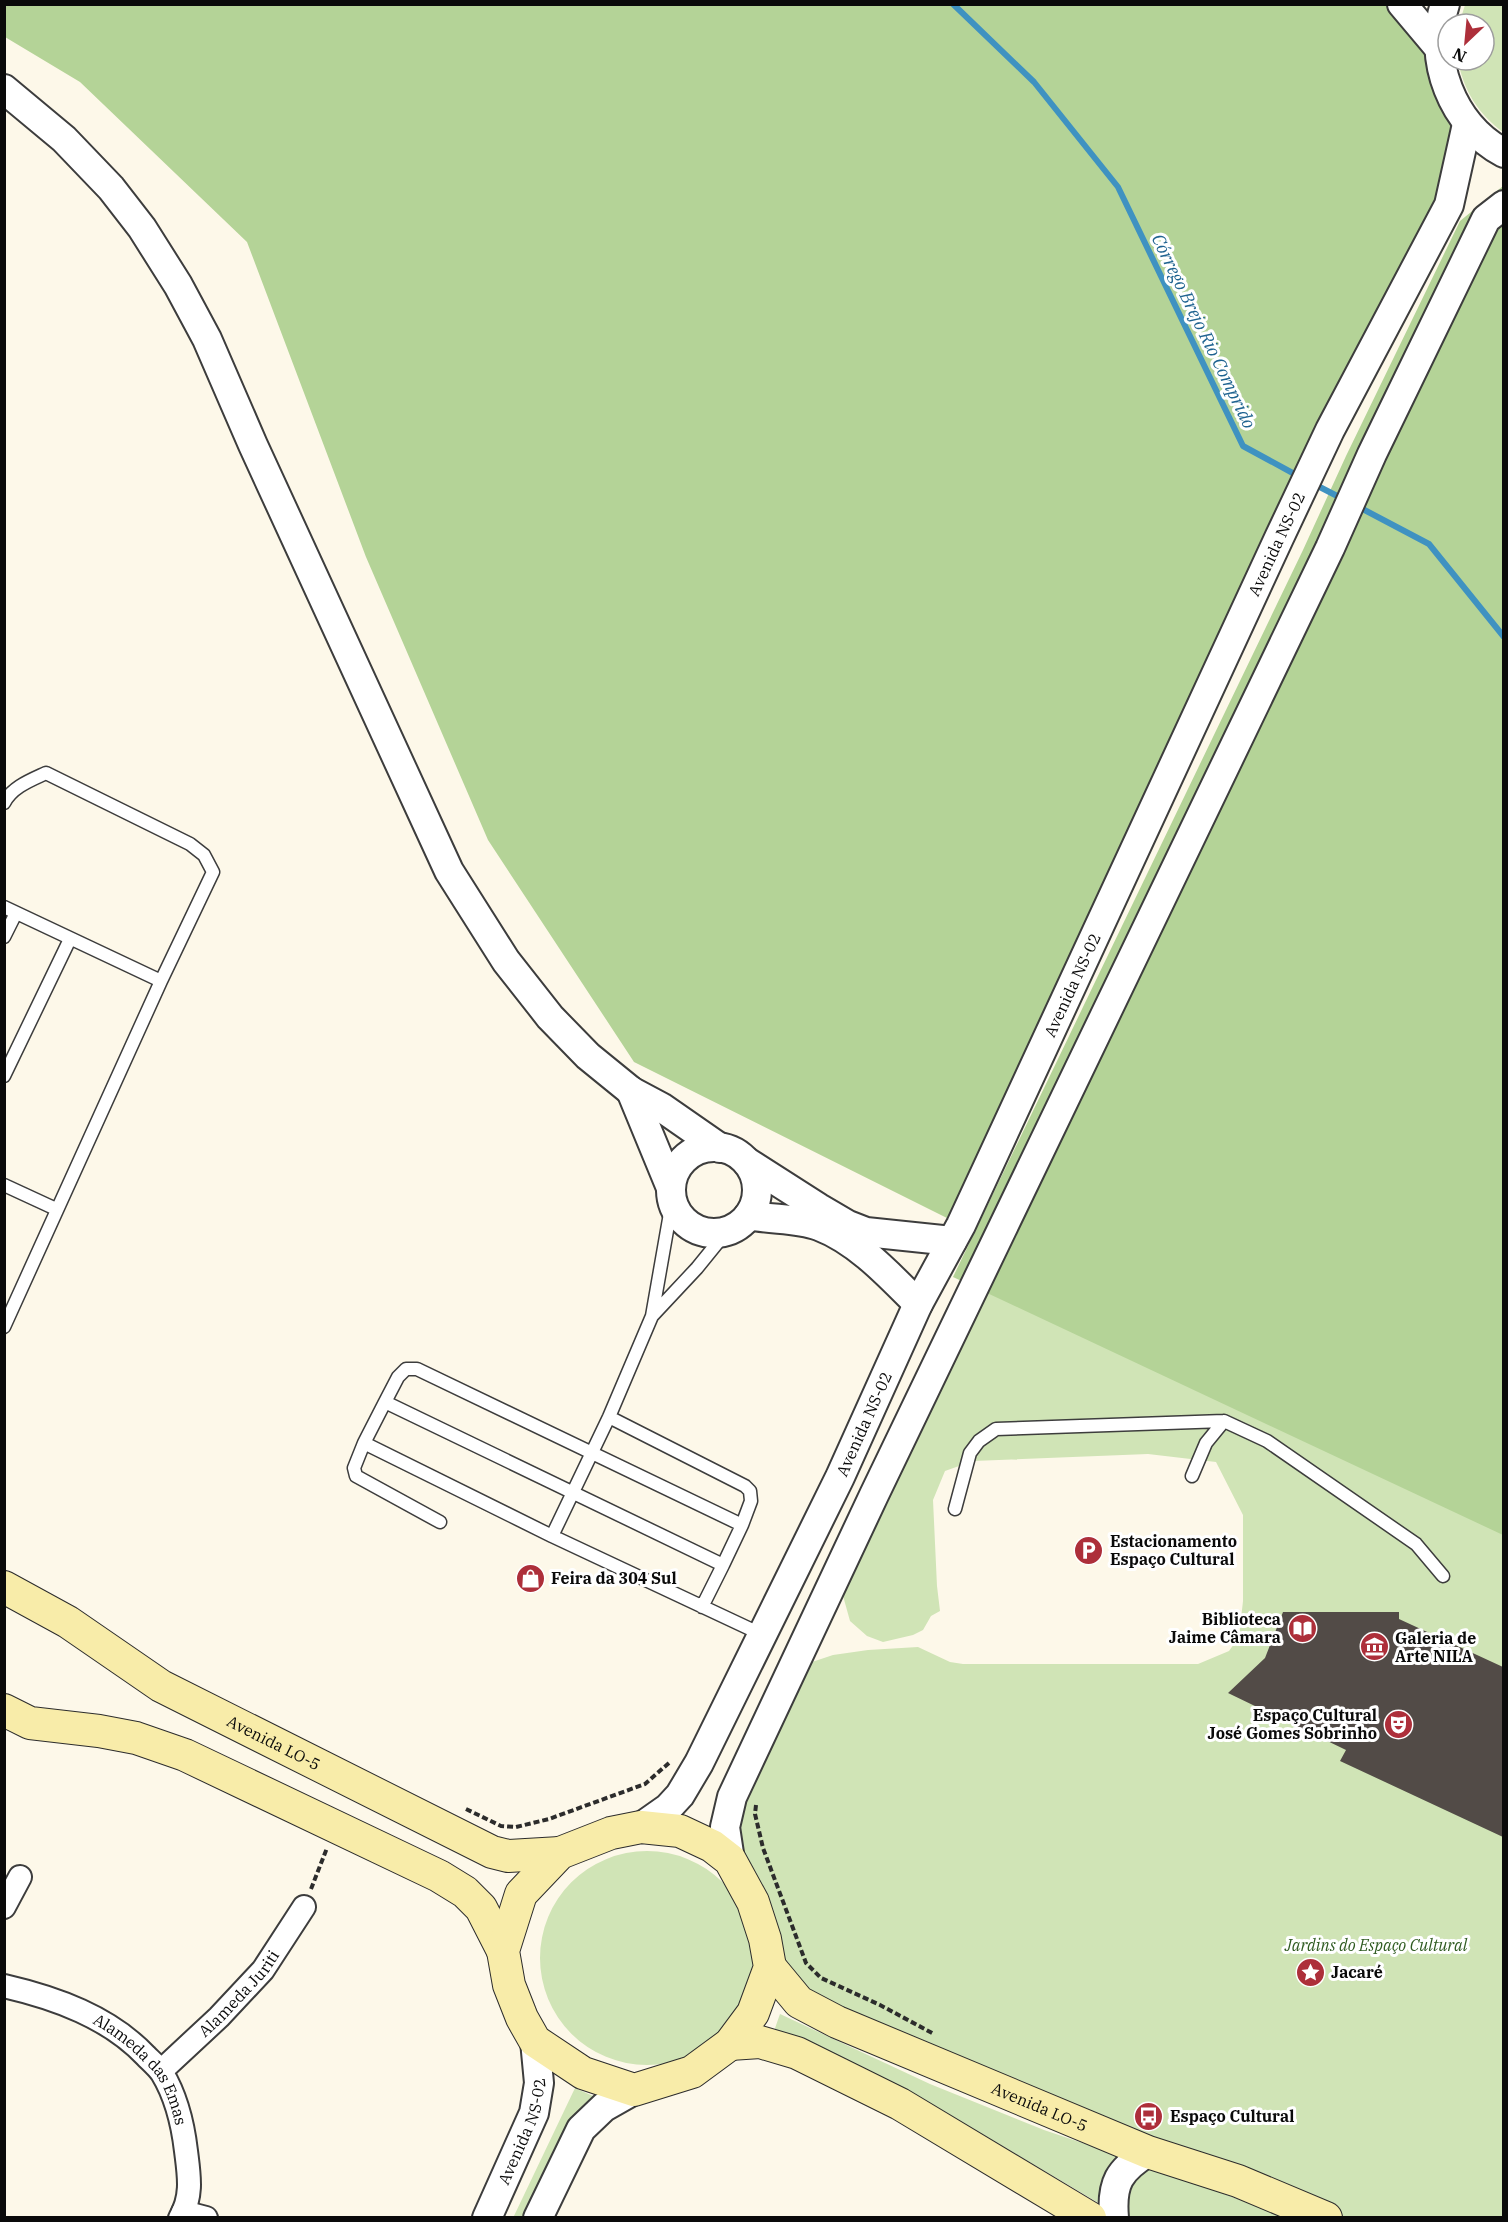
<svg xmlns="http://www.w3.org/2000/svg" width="1508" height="2222" font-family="'IBM Plex Serif',serif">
  <rect width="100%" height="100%" fill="#fdf8e9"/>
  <path fill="#d0e4b6" d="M1465 5H1503V132C1479 115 1463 90 1458 60H1484V24H1459Z
    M986 1278 1503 1521V2217H1341L802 1999 737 1857 736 1798 791 1682 812 1662 833 1655 868 1650 918 1647 950 1662 963 1664H1198L1229 1651 1239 1637 1243 1601V1515L1216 1462 1148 1454 973 1461 945 1471 933 1500 937 1586 940 1611 931 1616 923 1630 913 1635 883 1642 867 1636 850 1621 840 1585Z
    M540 1958a107 107 0 1 1 214 0a107 107 0 1 1-214 0Z
    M780 2014 930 2084 1044 2130 1130 2159 1107 2208 925 2100 774 2031Z
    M575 2088 593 2096 533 2217 513 2218Z
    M1148 2166 1286 2217 1124 2218 1126 2187Z"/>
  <path fill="#b4d397" d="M1402 4 1467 124 1449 205 961 1225 634 1062 488 840 366 557 247 242 80 82 5 37 4 5Z
    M1503 186V1535L953 1277 1303 550 1346 456 1460 221Z"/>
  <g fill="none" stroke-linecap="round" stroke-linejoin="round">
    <path stroke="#3f92c1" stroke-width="6" d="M953 4 1034 82 1118 187 1243 446 1300 477
      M1312 483 1343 499
      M1357 506 1429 544 1504 637"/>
  </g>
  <path fill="#524b47" d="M1283 1612H1399V1619L1503 1667V1837L1340 1761 1346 1750 1228 1693 1265 1658Z"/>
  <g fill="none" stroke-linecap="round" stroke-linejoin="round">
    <defs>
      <path id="service" d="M4 803C12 787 31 780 46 773L190 844 204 855 213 872 161 981 4 1327
        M4 907 161 981
        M4 937 16 913
        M4 1076 70 939
        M4 1185 56 1209
        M672 1202 652 1316 609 1417 552 1536 763 1635
        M653 1315 697 1268 727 1231
        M385 1402 398 1377 406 1369H417L742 1525 723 1565 385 1402 364 1443 552 1536
        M609 1417 745 1486 750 1491 751 1501 742 1525
        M364 1443 354 1468 356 1476 440 1522
        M1192 1476 1206 1443 1224 1421
        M955 1509 970 1453 979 1441 996 1429 1224 1421 1267 1441 1416 1544 1443 1576
        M702 1607 723 1565"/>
      <g id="minor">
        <path d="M4 1907 20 1877"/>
        <path id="s1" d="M4 1986C56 1998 109 2017 146 2056 151 2061 158 2067 162 2073 176 2096 183 2125 186 2151 189 2175 193 2196 180 2218"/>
        <path id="s2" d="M161 2071 219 2017 263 1970 304 1907"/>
        <path d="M183 2212 206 2218"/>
      </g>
      <g id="tertiary">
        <path d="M1402 4 1439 48"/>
        <path d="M1445 4C1427 60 1452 125 1504 153"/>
        <path d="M4 89 64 139 111 188 142 228 178 285 207 339 253 445 449 871 506 961 550 1017 588 1056 631 1091 661 1107 720 1148"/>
        <path d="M631 1091 671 1188"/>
        <circle cx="714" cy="1190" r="43"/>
        <path d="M747 1162 819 1208 848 1225 866 1232 952 1241"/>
        <path d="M749 1215C772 1220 797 1218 819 1226 858 1241 889 1275 918 1304"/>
        <path id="s3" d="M641 1827 668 1808 680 1795 699 1763 840 1477 918 1304 961 1225 1279 538 1330 430 1449 205 1467 124"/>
        <path d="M730 1860 725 1827 732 1797 874 1495 1330 548 1372 454 1486 219 1504 205"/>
        <path id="s4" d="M487 2218 534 2113 539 2083 535 2041"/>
        <path d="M538 2218 581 2129 604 2107 634 2090"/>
        <path d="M1114 2218C1111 2183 1119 2170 1148 2152"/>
      </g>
      <g id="secondary">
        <path id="s5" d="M4 1587 68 1622 161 1686 492 1852 508 1856 560 1853"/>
        <path d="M4 1710 30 1723 99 1731 136 1738 185 1755 439 1876 465 1892 481 1908 503 1951"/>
        <path d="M641 1827 680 1831 712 1846 730 1860 753 1902 765 1939 770 1967 753 2013 730 2044 692 2072 634 2090 583 2073 535 2041 522 2018 509 1985 503 1951 521 1894 560 1853 611 1833Z"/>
        <path id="s6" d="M770 1967 799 2002 837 2022 1148 2152 1238 2181 1326 2218"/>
        <path d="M730 2044 760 2042 797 2053 900 2104 1090 2218"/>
      </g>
    </defs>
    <use href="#service" stroke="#3d3d3d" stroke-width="15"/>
    <use href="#minor" stroke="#3d3d3d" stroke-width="26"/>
    <use href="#tertiary" stroke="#3d3d3d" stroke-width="32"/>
    <use href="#secondary" stroke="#2c2c2c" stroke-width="34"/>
    <path stroke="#2c2c2c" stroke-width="4" stroke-dasharray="6 3" stroke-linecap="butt" d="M756 1805 755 1814 763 1848 806 1963 821 1978 880 2005 934 2034
      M466 1809 501 1826 516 1827 549 1819 645 1784 670 1762
      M311 1889 327 1848"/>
    <use href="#service" stroke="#fff" stroke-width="12"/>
    <use href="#minor" stroke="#fff" stroke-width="22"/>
    <use href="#tertiary" stroke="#fff" stroke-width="28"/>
    <use href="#secondary" stroke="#f8eca9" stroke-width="32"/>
  </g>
  <defs>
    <symbol id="parking-disc" viewBox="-11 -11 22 22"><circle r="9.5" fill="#ad2f3a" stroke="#fff"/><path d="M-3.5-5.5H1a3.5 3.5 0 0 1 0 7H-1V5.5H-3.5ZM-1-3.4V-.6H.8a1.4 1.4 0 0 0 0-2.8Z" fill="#fff"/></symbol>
    <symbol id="shop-disc" viewBox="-11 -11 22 22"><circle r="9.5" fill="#ad2f3a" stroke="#fff"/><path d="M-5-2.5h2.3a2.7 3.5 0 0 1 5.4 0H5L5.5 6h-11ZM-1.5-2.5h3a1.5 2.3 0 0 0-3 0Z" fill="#fff"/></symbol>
    <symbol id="library-disc" viewBox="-11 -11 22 22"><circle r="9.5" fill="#ad2f3a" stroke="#fff"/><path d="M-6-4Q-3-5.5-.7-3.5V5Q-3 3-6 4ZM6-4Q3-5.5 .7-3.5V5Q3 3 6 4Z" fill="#fff"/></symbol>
    <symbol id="museum-disc" viewBox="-11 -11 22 22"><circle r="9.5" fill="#ad2f3a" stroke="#fff"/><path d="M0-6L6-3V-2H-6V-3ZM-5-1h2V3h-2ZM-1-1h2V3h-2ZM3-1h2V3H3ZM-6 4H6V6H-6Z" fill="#fff"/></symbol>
    <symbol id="theatre-disc" viewBox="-11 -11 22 22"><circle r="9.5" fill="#ad2f3a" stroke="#fff"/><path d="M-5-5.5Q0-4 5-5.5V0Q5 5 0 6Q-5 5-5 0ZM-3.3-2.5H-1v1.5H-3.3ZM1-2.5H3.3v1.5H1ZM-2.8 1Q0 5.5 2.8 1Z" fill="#fff"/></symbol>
    <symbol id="sight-disc" viewBox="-11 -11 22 22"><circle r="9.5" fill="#ad2f3a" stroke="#fff"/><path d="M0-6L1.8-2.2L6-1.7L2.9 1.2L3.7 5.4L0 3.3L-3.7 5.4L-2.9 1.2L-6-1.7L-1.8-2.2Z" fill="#fff"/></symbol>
    <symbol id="bus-disc" viewBox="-11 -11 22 22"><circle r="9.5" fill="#ad2f3a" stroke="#fff"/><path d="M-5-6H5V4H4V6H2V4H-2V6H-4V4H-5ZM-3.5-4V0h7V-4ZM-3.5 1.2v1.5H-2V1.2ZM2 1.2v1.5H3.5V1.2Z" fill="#fff"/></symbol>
  </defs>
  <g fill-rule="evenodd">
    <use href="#parking-disc" x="1072" y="1534" width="33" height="33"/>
    <use href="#shop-disc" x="514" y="1562" width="33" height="33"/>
    <use href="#library-disc" x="1286" y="1612" width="33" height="33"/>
    <use href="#museum-disc" x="1358" y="1630" width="33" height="33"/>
    <use href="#theatre-disc" x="1382" y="1708" width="33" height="33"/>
    <use href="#sight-disc" x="1294" y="1956" width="33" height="33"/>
    <use href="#bus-disc" x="1132" y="2100" width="33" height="33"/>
  </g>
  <g text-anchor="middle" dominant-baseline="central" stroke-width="6" stroke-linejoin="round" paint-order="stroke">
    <g font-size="16" fill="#0a0a0a" stroke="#fff">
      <text stroke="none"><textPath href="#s3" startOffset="1437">Avenida NS-02</textPath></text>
      <text stroke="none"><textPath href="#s3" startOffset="951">Avenida NS-02</textPath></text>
      <text stroke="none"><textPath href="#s3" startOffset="465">Avenida NS-02</textPath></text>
      <text stroke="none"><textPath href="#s5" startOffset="312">Avenida LO-5</textPath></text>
      <text stroke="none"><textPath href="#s2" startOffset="110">Alameda Juriti</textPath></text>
      <text stroke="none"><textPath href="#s1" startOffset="168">Alameda das Emas</textPath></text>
      <text stroke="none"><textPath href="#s6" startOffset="308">Avenida LO-5</textPath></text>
      <text stroke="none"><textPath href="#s4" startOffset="94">Avenida NS-02</textPath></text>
    </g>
    <g font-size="16" font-weight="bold" fill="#0a0a0a" stroke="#fff" text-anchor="start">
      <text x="1110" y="1541">Estacionamento<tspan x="1110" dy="18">Espaço Cultural</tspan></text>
      <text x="551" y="1578">Feira da 304 Sul</text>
      <text x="1281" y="1619" text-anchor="end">Biblioteca<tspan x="1281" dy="18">Jaime Câmara</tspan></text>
      <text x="1395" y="1638">Galeria de<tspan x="1395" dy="18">Arte NILA</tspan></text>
      <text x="1377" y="1715" text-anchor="end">Espaço Cultural<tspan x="1377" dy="18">José Gomes Sobrinho</tspan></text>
      <text x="1331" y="1972">Jacaré</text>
      <text x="1170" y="2116">Espaço Cultural</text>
    </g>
    <g font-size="16" font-style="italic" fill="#2f5b21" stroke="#fff">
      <text x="1376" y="1945">Jardins do Espaço Cultural</text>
    </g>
    <g font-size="18" font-style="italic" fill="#1f6390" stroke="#fff">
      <text transform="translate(1204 331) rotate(64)">Córrego Brejo Rio Comprido</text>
    </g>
  </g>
  <rect width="1508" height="2222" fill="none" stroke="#0a0a0a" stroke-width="12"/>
  <g transform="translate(1466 42) rotate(206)"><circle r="28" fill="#ffffff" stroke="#9d9d9d" stroke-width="1.5"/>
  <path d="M0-4.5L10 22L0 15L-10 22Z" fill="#ad2f3a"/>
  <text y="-9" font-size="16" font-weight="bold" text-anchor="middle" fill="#0a0a0a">N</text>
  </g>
</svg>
